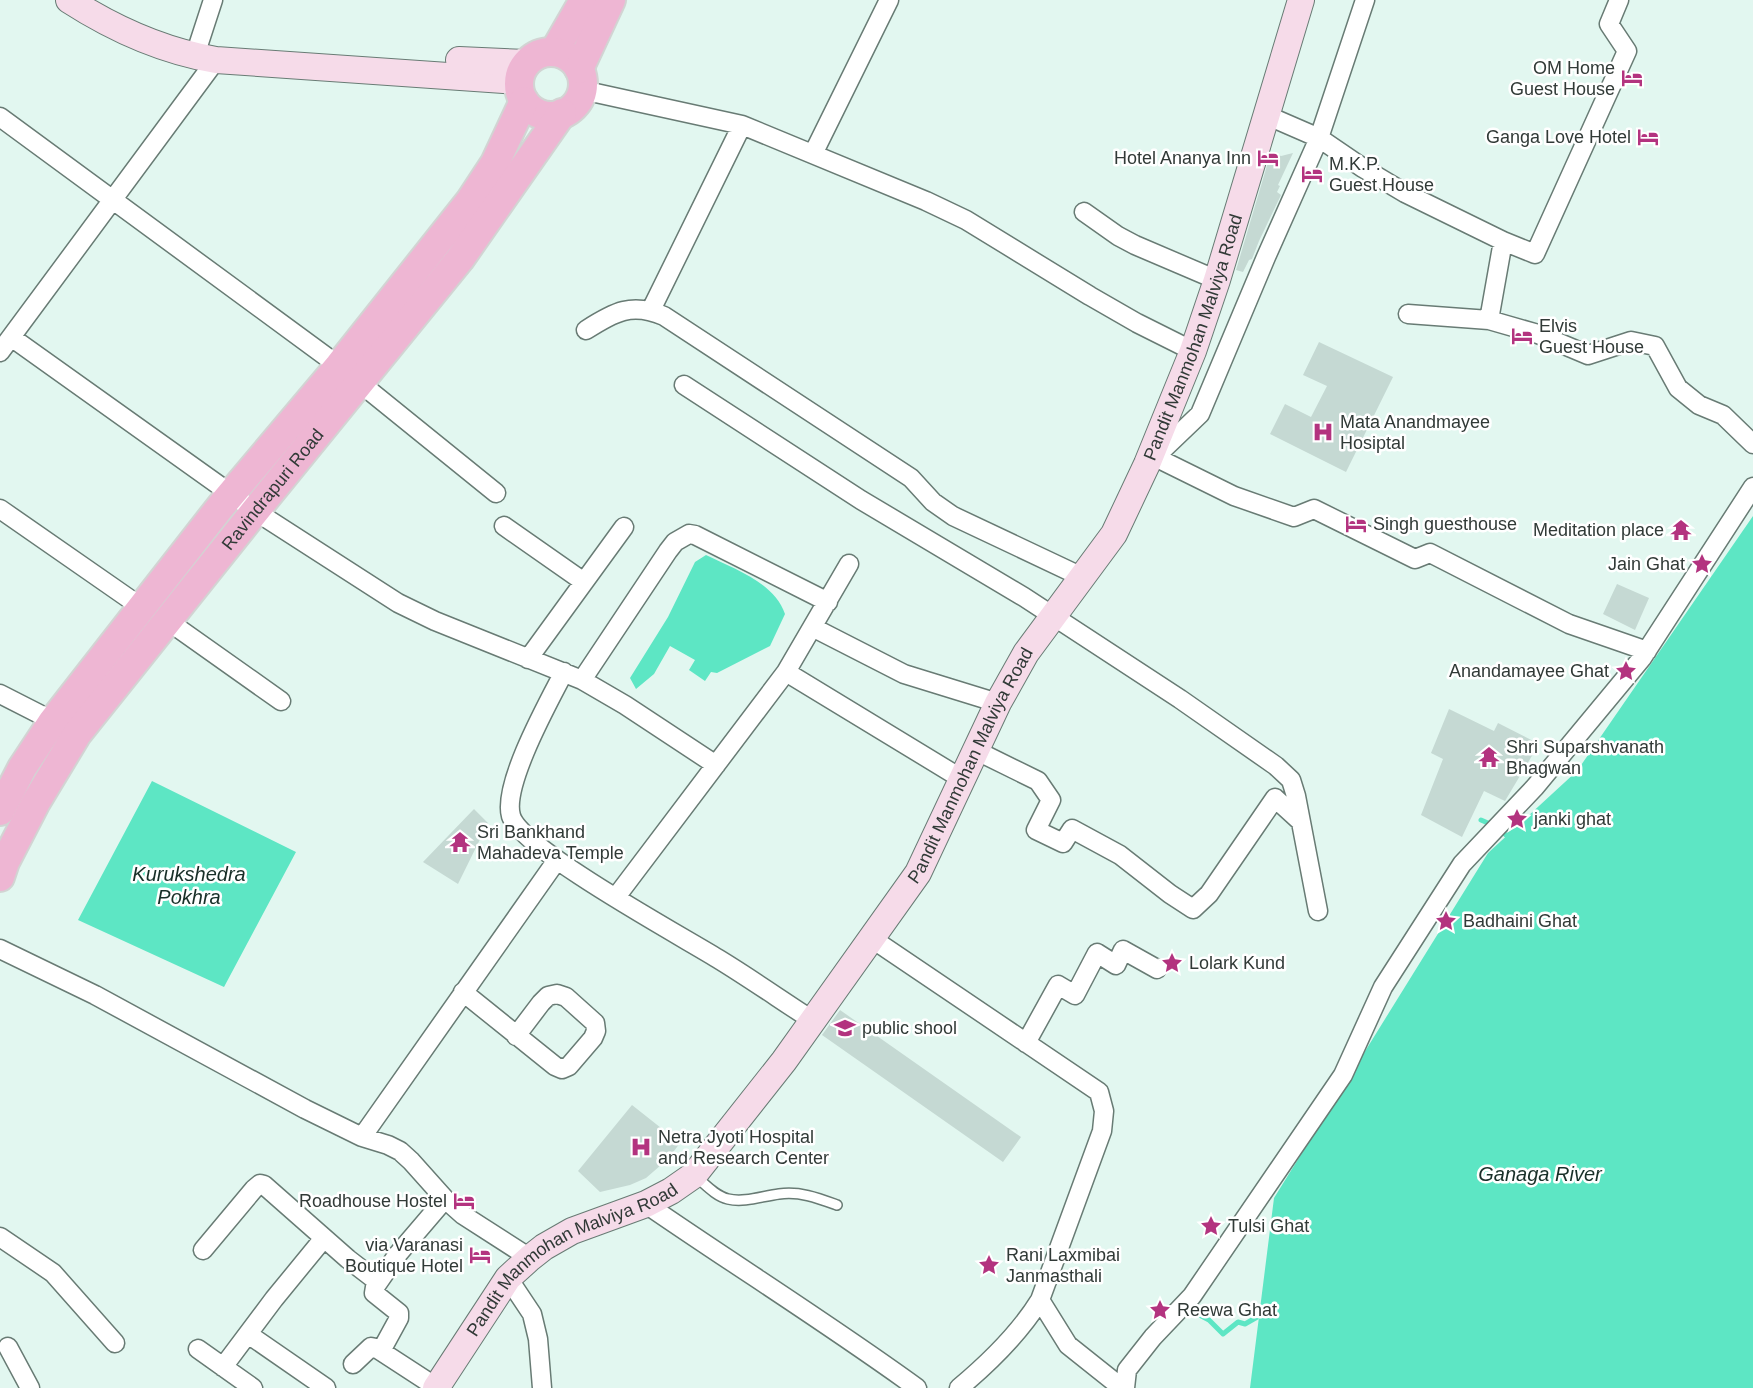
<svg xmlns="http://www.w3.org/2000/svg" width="1753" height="1388" font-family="Helvetica,sans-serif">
  <rect width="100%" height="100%" fill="#e2f7f0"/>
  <path fill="#5de6c4" d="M1753 516V1388H1250L1274 1198 1488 853 1577 771Z
    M706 555C734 569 774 582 785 614L770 646 717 673 711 672 705 681 689 670 695 660 670 646 654 674 636 689 630 678 668 617 695 562Z
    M152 781 296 852 224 987 78 920Z"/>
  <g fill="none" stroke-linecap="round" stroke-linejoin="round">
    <path stroke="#5de6c4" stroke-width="5" d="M1481 820 1497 827 1507 836 1514 831
      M1188 1309 1209 1320 1223 1334 1238 1322 1245 1324 1259 1316 1265 1315"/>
  </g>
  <path fill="#c5d9d3" d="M1271 152 1281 156 1293 153 1278 185 1280 186 1277 192 1281 195 1259 241 1252 259 1249 260 1243 272 1236 270Z
    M1319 342 1393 377 1346 472 1270 434 1285 404 1311 417 1327 386 1303 375Z
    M1617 584 1649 598 1635 630 1603 614Z
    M1449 709 1494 731 1498 723 1539 744 1505 801 1484 791 1462 837 1421 815 1443 759 1431 753Z
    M474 809 488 823 458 884 423 862Z
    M840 1010 1021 1137 1003 1162 822 1035Z
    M632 1105 680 1143 668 1159 646 1178 630 1185 600 1192 578 1171Z"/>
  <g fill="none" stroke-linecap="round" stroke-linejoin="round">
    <defs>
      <path id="lane" d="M694 1175C704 1183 715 1196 728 1199 744 1203 763 1196 779 1194 800 1191 818 1198 837 1205"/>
      <path id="street" d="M199 43 213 0
        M582 90 742 125 926 201 966 220 1090 296 1137 323 1193 351
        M1266 115 1319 138 1363 168 1405 193 1503 241 1489 320 1538 334 1588 355 1631 341 1655 346 1678 388 1699 405 1723 415 1753 444
        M0 117 339 366
        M813 154 889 0
        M1084 212 1118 236 1135 245 1217 280
        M1503 241 1535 254 1627 51 1609 24 1619 0
        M651 310 742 125
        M1408 314 1489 320
        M586 330C614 312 632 302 664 316L911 478 933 502 953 516 1082 577
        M11 337 255 511 398 603 435 621 582 680 625 705 716 765
        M0 352 216 60
        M360 383 496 493
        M684 385 861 500 1024 597 1180 699 1276 766 1291 780 1296 796 1318 911
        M1155 457 1234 496 1294 517 1314 509 1415 559 1430 553 1569 624 1647 651
        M1153 459 1200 414 1266 257 1319 138 1365 0
        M0 509 141 607
        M504 526 584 582
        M168 621 281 701
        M814 628 904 674 998 703
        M528 659 624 527
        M564 672C549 701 502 785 511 816 521 849 683 937 720 960 751 979 781 1000 812 1020
        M786 672 962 779
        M582 680 668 551 675 542 689 534 695 535 828 602
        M0 694 53 721
        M975 750 1038 781 1051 800 1036 830 1063 843 1072 829 1120 855 1170 894 1193 909 1209 894 1275 798 1300 821
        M616 897 786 672 849 564
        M871 938 1099 1092 1104 1111 1102 1131 1040 1300C1019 1334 990 1362 959 1388
        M0 949 95 995 305 1109 362 1137 388 1145 400 1151 411 1161 445 1199 463 1215 530 1258
        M463 992 555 1066 562 1069 569 1066 593 1038 596 1031 595 1023 566 997 557 994 548 996 541 1003 516 1036
        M1026 1043 1058 985 1075 995 1097 953 1116 965 1123 950 1157 969
        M362 1137 557 860
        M646 1204C736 1266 829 1324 917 1388
        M0 1237 53 1273 115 1343
        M203 1250 254 1189 260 1184 264 1185 348 1259 378 1282
        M508 1278 532 1314 538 1339 542 1388
        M1040 1300 1068 1345 1122 1388
        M248 1334 326 1388
        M8 1347 30 1388
        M198 1349 253 1388
        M381 1351 399 1318V1313L374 1293 375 1287 398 1254 445 1199
        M353 1364 371 1347 376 1348 436 1387
        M223 1367 274 1299 324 1238
        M1125 1388 1127 1370 1153 1337 1192 1296 1343 1075 1383 987 1462 864 1535 787 1642 658 1753 487"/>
      <g id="secondary">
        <path d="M69 0C114 29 163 51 216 60L519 81"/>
        <path d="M459 60 527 63"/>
        <path id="s1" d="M436 1388 508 1278 530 1258 544 1247 572 1231 646 1204 671 1191 694 1175 784 1061 918 873 998 703 1026 653 1114 534 1147 464 1193 351 1217 280 1301 0"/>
      </g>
      <g id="primary">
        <path d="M554 52 584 0"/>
        <circle cx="551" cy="84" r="32"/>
        <path d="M579 69 611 0"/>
        <path d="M0 811 22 768 53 721 221 506 339 366 470 201 495 163 524 101"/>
        <path id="s2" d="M0 877 5 862 36 802 77 734 255 511 460 259 562 113"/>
      </g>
    </defs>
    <use href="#lane" stroke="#687b74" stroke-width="12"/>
    <use href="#street" stroke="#687b74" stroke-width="21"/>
    <use href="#secondary" stroke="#687b74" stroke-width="28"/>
    <use href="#primary" stroke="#d2d4d3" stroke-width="32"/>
    <use href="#lane" stroke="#fff" stroke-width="9"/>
    <use href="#street" stroke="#fff" stroke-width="18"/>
    <use href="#secondary" stroke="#f6dbe9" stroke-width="26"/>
    <use href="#primary" stroke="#eeb6d3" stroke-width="28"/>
  </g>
  <defs>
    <symbol id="hotel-bare" viewBox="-9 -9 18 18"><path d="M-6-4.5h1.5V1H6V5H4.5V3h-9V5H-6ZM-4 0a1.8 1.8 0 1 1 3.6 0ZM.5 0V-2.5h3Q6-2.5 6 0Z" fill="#b3337f" stroke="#fff" stroke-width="2.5" paint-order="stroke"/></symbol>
    <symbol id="hospital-bare" viewBox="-9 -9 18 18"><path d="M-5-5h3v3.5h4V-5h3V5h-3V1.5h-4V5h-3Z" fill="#b3337f" stroke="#fff" stroke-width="2.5" paint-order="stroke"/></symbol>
    <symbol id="temple-bare" viewBox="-9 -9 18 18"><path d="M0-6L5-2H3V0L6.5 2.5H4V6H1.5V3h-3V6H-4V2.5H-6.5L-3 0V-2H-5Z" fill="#b3337f" stroke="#fff" stroke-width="2.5" paint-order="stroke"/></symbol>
    <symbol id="sight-bare" viewBox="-9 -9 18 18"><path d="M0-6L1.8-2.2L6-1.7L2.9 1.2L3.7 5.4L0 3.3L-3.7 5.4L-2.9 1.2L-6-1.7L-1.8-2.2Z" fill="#b3337f" stroke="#fff" stroke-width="2.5" paint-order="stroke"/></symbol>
    <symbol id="school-bare" viewBox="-9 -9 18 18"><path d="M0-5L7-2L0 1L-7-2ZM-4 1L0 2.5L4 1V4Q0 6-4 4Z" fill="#b3337f" stroke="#fff" stroke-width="2.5" paint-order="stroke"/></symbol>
  </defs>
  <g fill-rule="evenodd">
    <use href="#hotel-bare" x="1617" y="63" width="30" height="30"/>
    <use href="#hotel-bare" x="1633" y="122" width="30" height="30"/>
    <use href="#hotel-bare" x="1253" y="143" width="30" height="30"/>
    <use href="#hotel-bare" x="1297" y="159" width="30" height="30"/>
    <use href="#hotel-bare" x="1507" y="321" width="30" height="30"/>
    <use href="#hospital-bare" x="1308" y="417" width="30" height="30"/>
    <use href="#hotel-bare" x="1341" y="509" width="30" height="30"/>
    <use href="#temple-bare" x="1666" y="515" width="30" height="30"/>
    <use href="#sight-bare" x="1687" y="549" width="30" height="30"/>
    <use href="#sight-bare" x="1611" y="656" width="30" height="30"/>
    <use href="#temple-bare" x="1474" y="742" width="30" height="30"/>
    <use href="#sight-bare" x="1502" y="804" width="30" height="30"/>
    <use href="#temple-bare" x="445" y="827" width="30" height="30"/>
    <use href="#sight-bare" x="1431" y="906" width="30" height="30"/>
    <use href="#sight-bare" x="1157" y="948" width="30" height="30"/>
    <use href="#school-bare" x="830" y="1013" width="30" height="30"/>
    <use href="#hospital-bare" x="626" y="1132" width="30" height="30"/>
    <use href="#hotel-bare" x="449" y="1186" width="30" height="30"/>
    <use href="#sight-bare" x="1196" y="1211" width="30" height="30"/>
    <use href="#hotel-bare" x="465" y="1240" width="30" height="30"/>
    <use href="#sight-bare" x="974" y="1250" width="30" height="30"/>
    <use href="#sight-bare" x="1145" y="1295" width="30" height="30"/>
  </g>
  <g text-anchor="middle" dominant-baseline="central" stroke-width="5" stroke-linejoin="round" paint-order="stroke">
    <g font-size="18" fill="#313a37" stroke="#fff" text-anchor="start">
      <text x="1615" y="68" text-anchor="end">OM Home<tspan x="1615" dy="21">Guest House</tspan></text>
      <text x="1631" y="137" text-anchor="end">Ganga Love Hotel</text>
      <text x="1251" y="158" text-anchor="end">Hotel Ananya Inn</text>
      <text x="1329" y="164">M.K.P.<tspan x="1329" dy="21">Guest House</tspan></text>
      <text x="1539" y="326">Elvis<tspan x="1539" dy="21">Guest House</tspan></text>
      <text x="1340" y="422">Mata Anandmayee<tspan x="1340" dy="21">Hosiptal</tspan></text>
      <text x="1373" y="524">Singh guesthouse</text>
      <text x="1664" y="530" text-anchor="end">Meditation place</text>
      <text x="1685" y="564" text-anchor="end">Jain Ghat</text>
      <text x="1609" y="671" text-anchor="end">Anandamayee Ghat</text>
      <text x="1506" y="747">Shri Suparshvanath<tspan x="1506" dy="21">Bhagwan</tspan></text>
      <text x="1534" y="819">janki ghat</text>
      <text x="477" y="832">Sri Bankhand<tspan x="477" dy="21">Mahadeva Temple</tspan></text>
      <text x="1463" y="921">Badhaini Ghat</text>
      <text x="1189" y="963">Lolark Kund</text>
      <text x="862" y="1028">public shool</text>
      <text x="658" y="1137">Netra Jyoti Hospital<tspan x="658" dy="21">and Research Center</tspan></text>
      <text x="447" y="1201" text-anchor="end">Roadhouse Hostel</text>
      <text x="1228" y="1226">Tulsi Ghat</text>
      <text x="463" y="1245" text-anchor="end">via Varanasi<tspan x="463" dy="21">Boutique Hotel</tspan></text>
      <text x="1006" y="1255">Rani Laxmibai<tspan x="1006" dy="21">Janmasthali</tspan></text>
      <text x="1177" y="1310">Reewa Ghat</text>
    </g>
    <g font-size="18" fill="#313a37" stroke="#fff">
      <text stroke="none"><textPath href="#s1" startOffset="1328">Pandit Manmohan Malviya Road</textPath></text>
      <text stroke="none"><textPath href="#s2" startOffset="476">Ravindrapuri Road</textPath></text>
      <text stroke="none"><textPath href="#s1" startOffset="842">Pandit Manmohan Malviya Road</textPath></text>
      <text stroke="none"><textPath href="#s1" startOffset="194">Pandit Manmohan Malviya Road</textPath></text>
    </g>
    <g font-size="20" font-style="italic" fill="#182f28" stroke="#fff">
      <text x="189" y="874">Kurukshedra<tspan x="189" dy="23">Pokhra</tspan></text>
      <text x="1540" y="1174">Ganaga River</text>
    </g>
  </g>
</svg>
